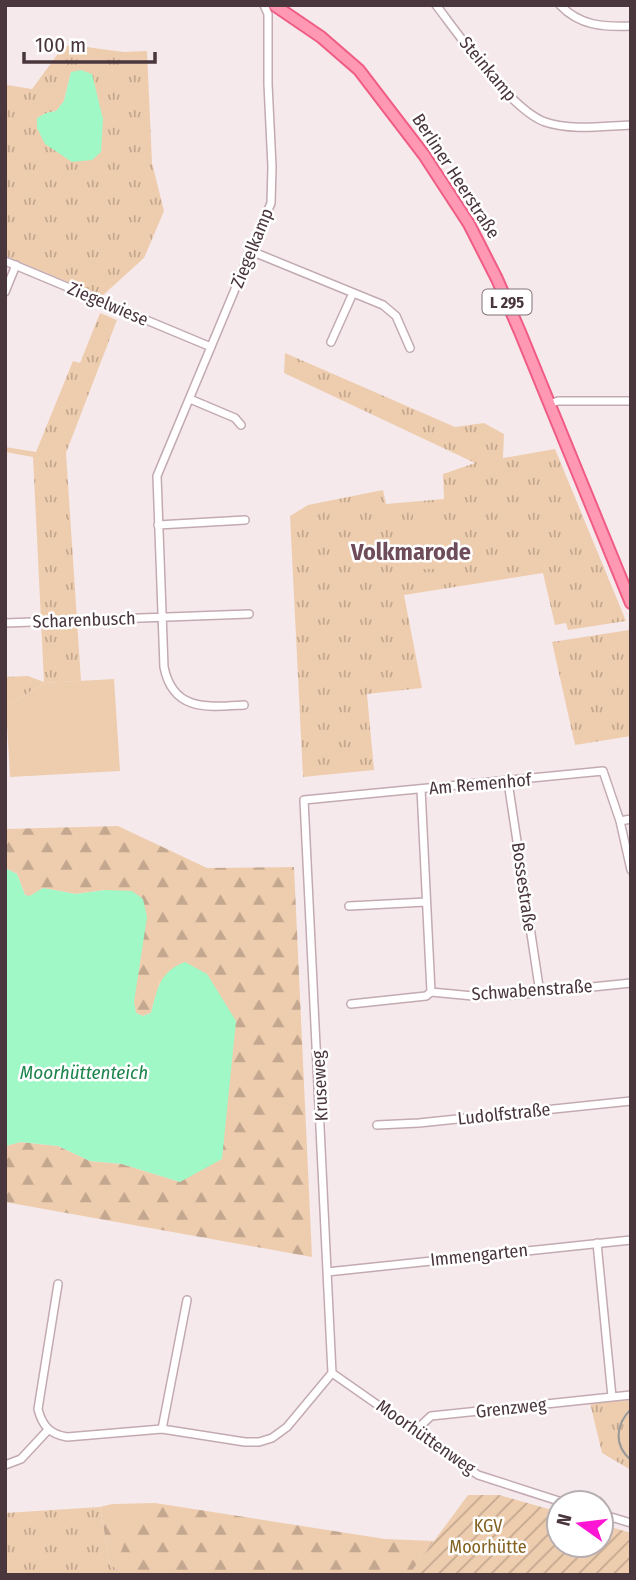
<svg xmlns="http://www.w3.org/2000/svg" width="636" height="1580" font-family="'Fira Sans Condensed',sans-serif">
  <defs>
    <pattern id="grass-tufts" width="24" height="20" patternUnits="userSpaceOnUse" patternTransform="scale(1.75)"><rect width="24" height="20" fill="#eecdae"/><path d="M3 7l-1-3M5 7V3M7 7l1-3M15 17l-1-3M17 17v-4M19 17l1-3" fill="none" stroke="#c3a78f"/></pattern>
    <pattern id="forest-firs" width="22" height="20" patternUnits="userSpaceOnUse" patternTransform="scale(1.75)"><rect width="22" height="20" fill="#eecdae"/><path d="M5 1l3.5 6h-7zM16 11l3.5 6h-7z" fill="#c3a78f"/></pattern>
    <pattern id="garden-furrows" width="10" height="10" patternUnits="userSpaceOnUse" patternTransform="scale(1.75)"><rect width="10" height="10" fill="#eecdae"/><path d="M-1 1l2-2M0 10L10 0M9 11l2-2" fill="none" stroke="#c3a78f"/></pattern>
  </defs>
  <rect width="100%" height="100%" fill="#f6e9ec"/>
  <path fill="url(#grass-tufts)" fill-rule="evenodd" d="M71 45 124 52 147 51 152 163 164 211 144 258 102 296 5 256V94L7 85 32 89 63 47ZM71 72 72 162 46 113 56 111 64 101Z
    M100 313 117 320 66 453 81 681 44 683 6 707 5 677 28 676 44 682 33 457 5 452V447L36 452 73 361 80 363Z
    M285 353 455 427 484 423 504 434 503 458 555 449 626 621 568 630 566 623 555 625 543 573 404 595 422 688 367 694 374 770 303 777 290 516 308 505 383 490 386 504 444 499 443 474 475 463 284 373Z
    M629 630 631 635V736L575 745 552 642Z
    M631 1400V1470L602 1453 590 1403Z
    M100 1507 110 1564 126 1575H5V1513Z"/>
  <path fill="url(#forest-firs)" d="M118 826 207 868 294 867 312 1257 5 1202V1146L21 1142 58 1146 90 1161 122 1164 180 1182 160 982 151 1013 143 1016 136 1013 105 890 76 894 43 888 30 896 25 895 17 874 5 868V829Z
    M155 1503 385 1539 434 1541 409 1575H126L110 1564 100 1507 112 1504Z"/>
  <path fill="#eecdae" d="M443 513 444 569H414L413 514Z
    M114 679 120 771 10 777 6 707 44 683Z
    M115 1505H148L129 1531 119 1557 115 1558C109 1550 116 1535 120 1526L114 1516Z"/>
  <path fill="url(#garden-furrows)" d="M468 1495H499L559 1512V1545H601V1524L631 1533V1575H409Z"/>
  <path fill="#a0f8c7" d="M81 70 92 74 103 119 101 152 92 160 72 162 45 144 37 128V118L46 113 56 111 64 101 71 72Z
    M5 868 17 874 25 895 30 896 43 888 76 894 105 890 132 891 143 899 147 917 134 1002 136 1013 143 1016 151 1013C158 988 159 972 185 962L207 974 236 1021 222 1159 180 1182 122 1164 90 1161 58 1146 21 1142 5 1146Z"/>
  <g fill="none" stroke-linecap="round" stroke-linejoin="round">
    <defs>
      <path id="street" d="M436 5C459 35 511 110 545 122 572 131 603 126 631 125
        M560 5C580 26 603 27 631 26
        M251 251 383 305 396 316 410 348
        M5 261 211 347
        M5 292 16 265
        M331 342 353 293
        M190 399 235 418 241 425
        M549 404 558 401H631
        M158 525 245 520
        M5 623 249 614
        M244 705C208 707 173 712 164 667L157 476 271 203 272 167 268 84V14L264 5
        M508 782 540 993
        M421 789 431 992
        M631 819 620 821 631 870
        M349 906 426 902
        M351 1004 426 996 431 992 473 996 514 995 631 983
        M377 1125 419 1123 631 1101
        M597 1243 612 1397
        M327 1272 631 1240
        M58 1284 38 1409C42 1425 49 1434 67 1437L162 1429 245 1442H259L272 1438 287 1427 332 1373
        M332 1373 304 800 603 771 620 821
        M332 1373 478 1475 565 1503
        M162 1429 187 1300
        M416 1430 431 1416 631 1395
        M5 1465 21 1459 48 1430
        M601 1514 631 1523"/>
      <path id="primary" d="M274 5 321 37 359 70 424 155 469 224 497 279 520 332 631 603"/>
    </defs>
    <use href="#street" stroke="#c3aab2" stroke-width="10"/>
    <use href="#primary" stroke="#f05c84" stroke-width="14"/>
    <use href="#street" stroke="#fff" stroke-width="7"/>
    <use href="#primary" stroke="#ff98b2" stroke-width="10"/>
    <path stroke="#989898" stroke-width="2" d="M631 1409C616 1424 613 1445 631 1460"/>
  </g>
  <g text-anchor="middle" dominant-baseline="central" stroke-width="5" stroke-linejoin="round" paint-order="stroke">
    <rect fill="#fff" stroke="#807277" stroke-width="2" x="482.5" y="289.5" width="49" height="25" rx="5"/>
    <g font-size="16" font-weight="bold" fill="#4a363d">
      <text x="507" y="302">L 295</text>
    </g>
    <g font-size="18" fill="#4a363d" stroke="#fff">
      <text transform="translate(488 69) rotate(50)">Steinkamp</text>
      <text transform="translate(456 176) rotate(57)">Berliner Heerstraße</text>
      <text transform="translate(252 248) rotate(-68)">Ziegelkamp</text>
      <text transform="translate(108 304) rotate(23)">Ziegelwiese</text>
      <text transform="translate(84 620) rotate(-2)">Scharenbusch</text>
      <text transform="translate(480 784) rotate(-5)">Am Remenhof</text>
      <text transform="translate(524 887) rotate(82)">Bossestraße</text>
      <text transform="translate(532 990) rotate(-4)">Schwabenstraße</text>
      <text transform="translate(320 1086) rotate(-93)">Kruseweg</text>
      <text transform="translate(504 1114) rotate(-6)">Ludolfstraße</text>
      <text transform="translate(479 1255) rotate(-6)">Immengarten</text>
      <text transform="translate(511 1408) rotate(-6)">Grenzweg</text>
      <text transform="translate(426 1437) rotate(35)">Moorhüttenweg</text>
    </g>
    <g font-size="18" fill="#836222" stroke="#fff">
      <text x="488" y="1526">KGV<tspan x="488" dy="21">Moorhütte</tspan></text>
    </g>
    <g font-size="19" font-style="italic" fill="#1d854c" stroke="#fff">
      <text x="84" y="1072">Moorhüttenteich</text>
    </g>
    <g font-size="24" font-weight="bold" fill="#6e4c59" stroke="#fff">
      <text x="411" y="552">Volkmarode</text>
    </g>
  </g>
  <rect width="636" height="1580" fill="none" stroke="#4a363d" stroke-width="14"/>
  <g transform="translate(580 1524) rotate(284)"><circle r="33" fill="#ffffff" stroke="#b7afb1" stroke-width="2"/>
  <path d="M0-5L12 26L0 18L-12 26Z" fill="#ff16d4"/>
  <text y="-10" font-size="19" font-weight="bold" text-anchor="middle" fill="#4a363d">N</text>
  </g>
  <path d="M24 52v10h131v-10" fill="none" stroke="#4a363d" stroke-width="3.5"/>
  <text x="35" y="52" font-size="21" fill="#4a363d" stroke="#ffffff" stroke-width="5" paint-order="stroke">100 m</text>
</svg>
